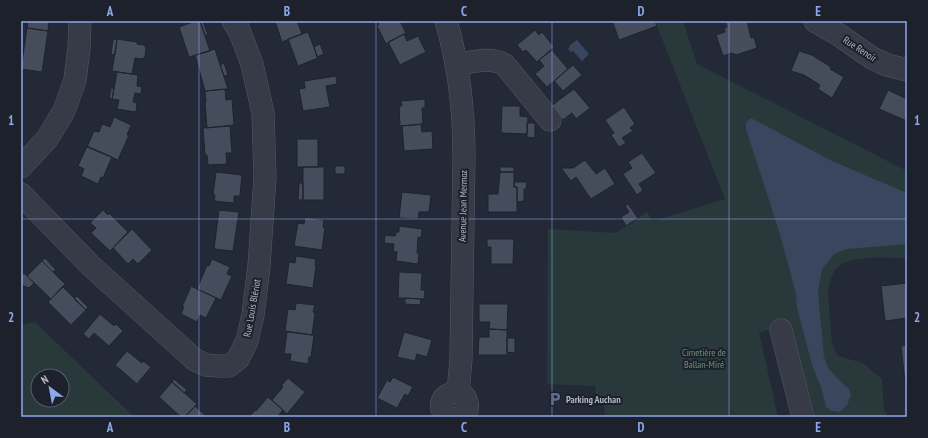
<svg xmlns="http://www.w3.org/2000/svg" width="928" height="438" font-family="'PT Sans Narrow',sans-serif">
  <rect width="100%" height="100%" fill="#232936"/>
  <path fill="#29393b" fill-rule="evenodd" d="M655 21H683L697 64 907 171V258C888 258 848 254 836 269 830 276 829 287 828 295L832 344 838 356 863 363 882 379 884 409 887 417H815L788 323 759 333 778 417H605L604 404H597L595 386 547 384 548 229 616 233 647 212 653 221 725 199Z
    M35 322 134 417H21V325ZM38 376H62V400H38Z"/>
  <path fill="#3a455e" d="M577 40 589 54 582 61 573 51 571 52 568 49 570 47 569 46Z
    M751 118 832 161 907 193V244L847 249 834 254 822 269 818 292 824 357 828 368 840 381 849 389 851 395 847 405 840 412 832 411 826 407 821 387 813 368 797 308 796 294 780 234 746 129V122Z"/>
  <path fill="#454c5b" stroke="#1e232e" d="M28 21H49L48 31 27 28Z
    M196 21H200L210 51 189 57 179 27Z
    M200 21H203L208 35H205Z
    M275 21H297L302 34 282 42Z
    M378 21H400L406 33 386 44 377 26 379 24Z
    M617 21H655L657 26 619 40 613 23Z
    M725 21H743V22L747 21 751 38 754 37 757 48 736 55 732 53 723 56 716 35 725 32 724 28 727 27Z
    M27 28 48 31 42 72 21 69Z
    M535 30 539 35 542 32 554 47 537 62 526 50 523 52 517 45Z
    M308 32 318 58 298 66 288 39Z
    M404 34 407 41 418 36 426 52 400 65 388 42Z
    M113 39H117L115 55 111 54Z
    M117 39 137 42V44L144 45 146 48 145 57 142 59 135 58 132 74 112 71Z
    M320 44 324 54 317 57 314 47Z
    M215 49 228 89 205 91 195 55Z
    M552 50 568 69 547 87 535 74 544 66 539 60Z
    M799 51 812 55 831 67 830 69 844 77 832 98 818 89 820 85 804 75 791 71Z
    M224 63 228 75 224 76 220 65Z
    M573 65 582 75 563 91 554 81Z
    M117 72 138 75 137 86 142 87 141 94 135 93 133 102 137 103 136 112 117 109 119 100 112 99Z
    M336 76 337 84 326 86 330 107 303 111 299 89 305 88 304 81Z
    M111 88H114L112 99H109Z
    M225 89 226 100 232 99 234 125 207 128 205 102H206L205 91Z
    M574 89 590 108 576 119 572 113 563 120 551 106Z
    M888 90 907 99V121L879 109Z
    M425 99V108H422L423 124 400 126 399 106H402L401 101Z
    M502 106H520V116L528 117 527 134 501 133Z
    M624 107 635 124 630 128 633 131 622 138 626 143 619 147 611 135 614 133 605 120Z
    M114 117 131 125 127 135H129L118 160 87 147 94 131 99 132 102 124 110 127Z
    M527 123H535V138L527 137Z
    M423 124 424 125H421L422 132 432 131 433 149 404 151 402 126Z
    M230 126 232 153H226L227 164 208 165 207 155H205L203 128Z
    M297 139H318V167H297Z
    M87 146 112 157 103 178 101 177 98 184 81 176 84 169 78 166Z
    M642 153 656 173 639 184 643 190 637 195 623 174 632 168 628 162Z
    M585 160 596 174 605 168 615 184 591 199 576 177 571 181 561 168H573Z
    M335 166H345V174H335Z
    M303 167H324V200H303Z
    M500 167H514V172H500Z
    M216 172 242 175 240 196H234V203L214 201 215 195 213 194Z
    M500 172H514V187H517V212H488V194H498Z
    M514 182H527L526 189H524V201L517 202V187H514Z
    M299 183H303V200H298Z
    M402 192 431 195 429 212H419L418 219 399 218Z
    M628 204 638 218 626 226 621 217 629 212 625 206Z
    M103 210 108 215 109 213 128 232 110 251 91 233 96 228 90 223Z
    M219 210 239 212 233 251 214 249Z
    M305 217 324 220 323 227 325 228 322 250 294 246 298 223 304 224Z
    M399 226 422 229 421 238 418 237 417 253 419 254 418 264 396 261 397 252 393 251 394 244 384 243 385 235 395 236 396 232H399Z
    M132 229 152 250 138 264 133 259 128 264 113 248Z
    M487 239H514L513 264H491V247H487Z
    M296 256 316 259 315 265 316 266 313 288 286 284 289 262 295 263Z
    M45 258 56 270 53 272 42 261Z
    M212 259 230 267 227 274 232 276 221 300 197 289 207 265 209 266Z
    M42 261 65 284 51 299 27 276Z
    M399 272 422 273 421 290H425L424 299 398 298Z
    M24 273 34 283 29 288 24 286 21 283V276Z
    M907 283V318L885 321 881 286Z
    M191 286 216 298 206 318 200 315 197 322 181 314 184 307H182Z
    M63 287 86 310 71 325 48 302Z
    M77 296 88 307 86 310 74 299Z
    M405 298 421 299 420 305 405 304Z
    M296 303 315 305 313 312 315 313 312 335 285 331 288 309 295 310Z
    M479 304H508L507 330 489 329 490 322H479Z
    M100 314 114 326 116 324 123 331 109 346 94 333 89 339 83 334Z
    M489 329 507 330V355H478L479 337H489Z
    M287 332 314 335 311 357H309L308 364 290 361 291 354H284Z
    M404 332 432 340 427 357 417 354 415 361 397 357Z
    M507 338H515V353L507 352Z
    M907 345V391H906L901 346Z
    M127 351 142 363 143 361 151 367 137 384 115 365Z
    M393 377 413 387 408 396 405 394 397 408 377 398 387 380 390 382Z
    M288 378 305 392 287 414 272 400 283 387 281 386Z
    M174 379 187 390 184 393 172 382Z
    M172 382 197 404 185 417H181L159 397Z
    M268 397 283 410 277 417H249L255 410 256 411Z
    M195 406 206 416 208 417H185Z"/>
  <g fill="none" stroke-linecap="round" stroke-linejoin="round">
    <defs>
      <path id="minor" d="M446 21C459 65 464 110 464 156L461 359 458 393
        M815 21 839 35 872 58 887 65 907 70
        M456 65C473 62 489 56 505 65L550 120
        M21 167 47 139 64 111 75 80 79 48 80 21
        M21 194 91 266 195 360 206 365 218 366H229L238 359 247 341 253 315 259 266 265 177 263 113 252 64 239 30 233 21
        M781 330 803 417
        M448 417C427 400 462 380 467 403 469 409 466 413 461 417"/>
    </defs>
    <use href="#minor" stroke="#545965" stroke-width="23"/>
    <use href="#minor" stroke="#373b47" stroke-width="22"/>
  </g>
  <path fill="none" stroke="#8ea7ec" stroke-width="1" stroke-opacity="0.55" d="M199 21V417M376 21V417M552 21V417M729 21V417M21 219H907"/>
  <defs>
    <symbol id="parking-bare" viewBox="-9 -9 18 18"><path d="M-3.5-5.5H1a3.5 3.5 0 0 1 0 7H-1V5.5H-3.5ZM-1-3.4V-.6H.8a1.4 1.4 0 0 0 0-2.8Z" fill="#5c6f8a" stroke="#1c212c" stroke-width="2.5" paint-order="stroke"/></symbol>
  </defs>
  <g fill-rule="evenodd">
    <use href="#parking-bare" x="545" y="389" width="20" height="20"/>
  </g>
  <g text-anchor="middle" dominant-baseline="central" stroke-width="4" stroke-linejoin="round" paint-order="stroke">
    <g font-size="10" fill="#b1b6c3" stroke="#1c212c">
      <text transform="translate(860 49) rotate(33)">Rue Renoir</text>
      <text transform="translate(463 206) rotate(-89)">Avenue Jean Mermoz</text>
      <text transform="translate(252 308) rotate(-80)">Rue Louis Blériot</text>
    </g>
    <g font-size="10" fill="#6b9178" stroke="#1c212c">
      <text x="704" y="352">Cimetière de<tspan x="704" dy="12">Ballan-Miré</tspan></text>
    </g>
    <g font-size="10" font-weight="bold" fill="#b1b6c3" stroke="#1c212c" text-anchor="start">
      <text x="566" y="399">Parking Auchan</text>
    </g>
  </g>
  <rect width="928" height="438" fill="none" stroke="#1c212c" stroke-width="44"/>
  <g transform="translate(50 388) rotate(328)"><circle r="19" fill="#1c212c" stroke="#585d68"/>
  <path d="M0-3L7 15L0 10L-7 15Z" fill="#8ea7ec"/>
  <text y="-6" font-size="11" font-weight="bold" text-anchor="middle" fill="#b1b6c3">N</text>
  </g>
  <rect x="22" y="22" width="884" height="394" fill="none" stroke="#8ea7ec" stroke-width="1.5"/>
  <g font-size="13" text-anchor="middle" font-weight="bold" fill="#8ea7ec">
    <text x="110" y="16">A</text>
    <text x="287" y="16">B</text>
    <text x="464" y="16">C</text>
    <text x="641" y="16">D</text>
    <text x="818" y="16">E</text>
    <text x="11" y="125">1</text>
    <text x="917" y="125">1</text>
    <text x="11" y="322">2</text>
    <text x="917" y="322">2</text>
    <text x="110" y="432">A</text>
    <text x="287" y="432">B</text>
    <text x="464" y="432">C</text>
    <text x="641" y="432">D</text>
    <text x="818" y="432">E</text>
  </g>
</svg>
